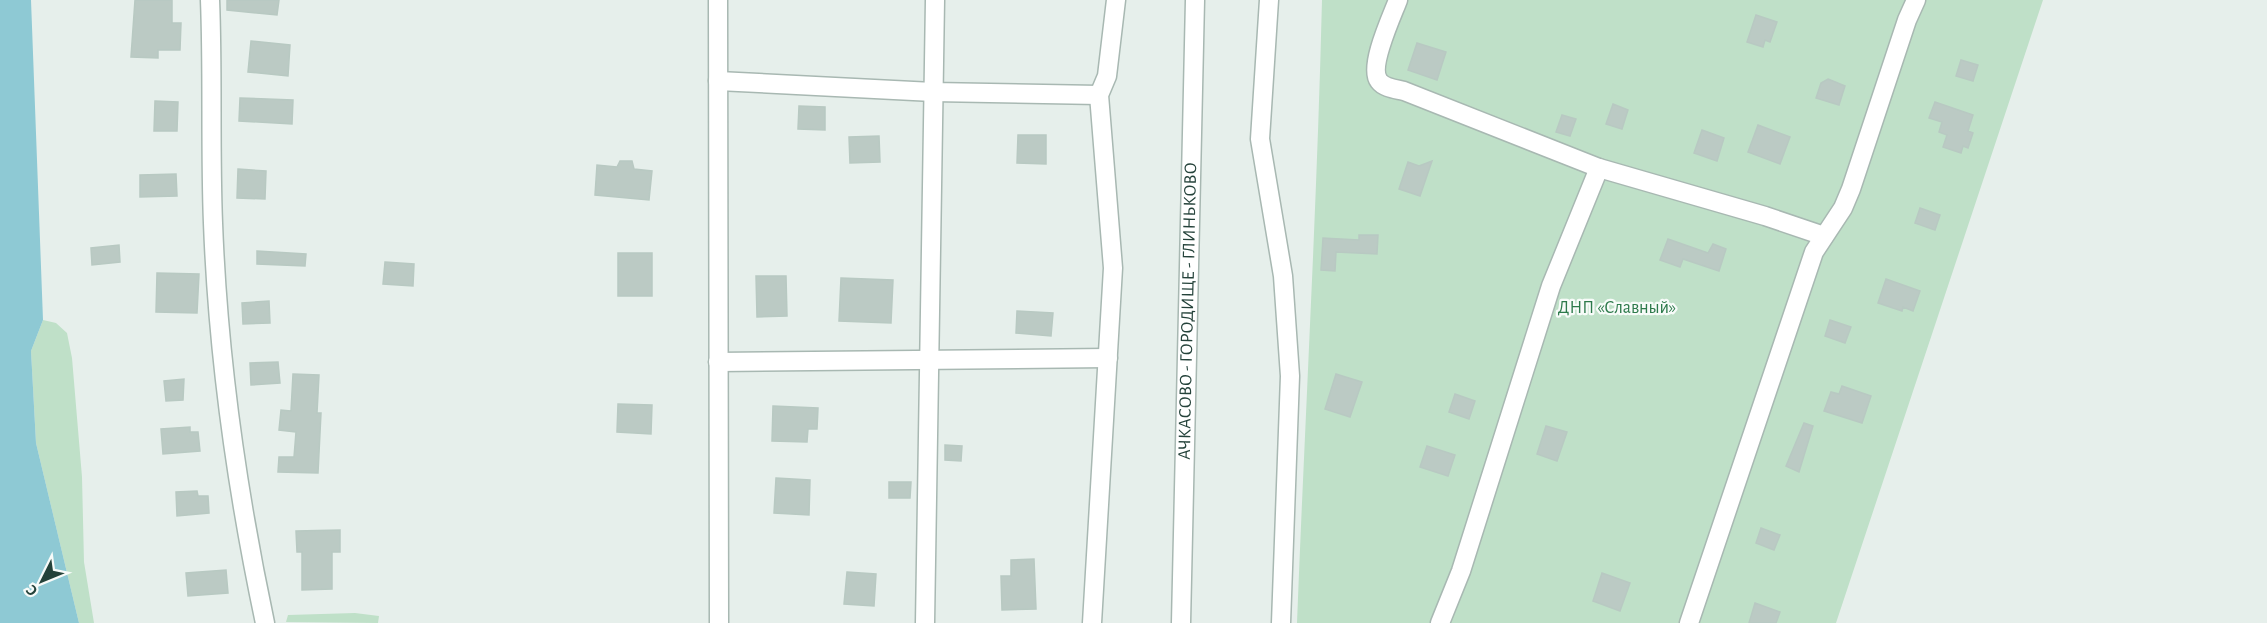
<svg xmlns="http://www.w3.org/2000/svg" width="2267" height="623" font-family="'Alegreya Sans',sans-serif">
  <rect width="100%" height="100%" fill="#e6efeb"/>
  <path fill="#bfe0c8" d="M1322 0H2043L1836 623H1297C1305 415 1317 208 1322 0Z
    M43 320 56 323 67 333 72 358 82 477 84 562 94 623H79L36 443 31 351Z
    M355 613 379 616 378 623 286 622 288 615Z"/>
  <path fill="#8ec9d4" d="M0 0H31L43 320 31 351 36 443 79 623H0Z"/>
  <path fill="#bbcac4" stroke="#b8c9c2" stroke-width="1.5" d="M135 0H172V23H181L180 50H158V58L131 57Z
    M227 0H279L277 15 227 10Z
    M1756 15 1777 22 1770 42 1765 40 1763 47 1747 42Z
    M251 41 290 45 288 76 248 72Z
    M1417 43 1446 52 1437 80 1408 70Z
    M1961 60 1978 65 1973 81 1956 76Z
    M1828 79 1845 86 1839 105 1816 98 1821 83Z
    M240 98 293 100 292 124 239 121Z
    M155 101 178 102 177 131H154Z
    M1935 102 1973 115 1968 131 1973 133 1968 148 1963 146 1961 153 1943 147 1947 135 1939 132 1942 122 1929 118Z
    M1613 104 1628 110 1622 129 1606 124Z
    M799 106 825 107V130L798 129Z
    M1562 115 1576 119 1570 136 1556 132Z
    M1758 125 1790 137 1780 164 1748 152Z
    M1702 130 1724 138 1717 161 1694 153Z
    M1018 135H1046V164L1017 163Z
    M879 136 880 162 850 163 849 137Z
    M620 161H632L634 169 652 171 649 200 595 195 597 165 617 167Z
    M1432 161 1420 196 1399 189 1408 162 1419 166Z
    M238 169 266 171 265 199 237 198Z
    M176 174 177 196 140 197V175Z
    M1920 208 1940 215 1935 230 1915 223Z
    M1359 235H1378L1377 254 1336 252 1335 271 1321 270 1323 238 1359 240Z
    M1668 239 1708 253 1713 244 1726 249 1719 271 1683 259 1680 267 1660 260Z
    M119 245 120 262 92 265 91 248Z
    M257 251 306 254 305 266 257 264Z
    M618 253H652V296H618Z
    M385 262 414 264 413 286 383 284Z
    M157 273 199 274 197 313 156 312Z
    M756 276H786L787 316 757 317Z
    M841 278 893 280 891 323 839 321Z
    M1886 279 1920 291 1913 311 1903 307 1902 311 1878 303Z
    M269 301 270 323 243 324 242 303Z
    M1017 311 1053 313 1051 336 1016 333Z
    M1830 320 1851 327 1845 343 1825 336Z
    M278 362 280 383 251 385 250 363Z
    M293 374 319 375 317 413H321L318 473 278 472 279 457H294L296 432 279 430 281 410 291 411Z
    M1336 374 1362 382 1350 417 1325 409Z
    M184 379 183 400 166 401 164 381Z
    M1842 386 1871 396 1862 423 1824 411 1831 392 1839 394Z
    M1455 394 1475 401 1469 419 1449 412Z
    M618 404 652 405 651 434 617 432Z
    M773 406 818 408 817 429H808L807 442 772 441Z
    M1804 423 1813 426 1799 472 1786 466Z
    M1546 426 1567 432 1557 461 1537 454Z
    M190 427V432H198L200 451 163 454 161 429Z
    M945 445 962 446 961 461 945 460Z
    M1427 446 1455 455 1448 476 1420 467Z
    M776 478 810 480 809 515 774 513Z
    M889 482H911L910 498H889Z
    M197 491 198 496H208L209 513 177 516 176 492Z
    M1761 528 1780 535 1774 550 1756 543Z
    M340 530V552H332V589L302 590V552H297L296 531Z
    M1034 559 1036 609 1002 610 1001 576H1011V560Z
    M226 570 228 593 188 596 186 573Z
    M847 572 876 574 874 606 844 604Z
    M1602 573 1630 583 1620 611 1593 601Z
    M1755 603 1780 612 1776 623H1749Z"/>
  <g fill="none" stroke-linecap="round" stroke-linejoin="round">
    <defs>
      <g id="minor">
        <path d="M210 0C213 74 210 148 213 223 218 357 237 491 265 623"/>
        <path d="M718 0 719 623"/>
        <path d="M1269 0 1260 139 1283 276 1290 376 1281 623"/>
        <path d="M1398 0C1392 16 1368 67 1379 81 1384 88 1396 89 1404 91L1599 168 1765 216 1824 236"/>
        <path d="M718 81 933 92 1099 95"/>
        <path d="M718 362 1108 358"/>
        <path d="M925 623 935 0"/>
        <path d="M1092 623 1113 268 1099 95 1107 76 1116 0"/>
        <path id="s1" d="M1181 623 1195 0"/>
        <path d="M1440 623 1461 571 1551 286 1599 168"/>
        <path d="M1689 623 1814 252 1843 208 1851 189 1907 20 1916 0"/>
      </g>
    </defs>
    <use href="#minor" stroke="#a8b8b2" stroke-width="21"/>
    <use href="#minor" stroke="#fff" stroke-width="18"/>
  </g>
  <g text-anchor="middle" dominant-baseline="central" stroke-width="4.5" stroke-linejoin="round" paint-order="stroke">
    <g font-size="18" fill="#2d7a4b" stroke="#f7fbf9">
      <text x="1617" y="308">ДНП «Славный»</text>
    </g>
    <g font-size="18" fill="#24423a" stroke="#f7fbf9">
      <text stroke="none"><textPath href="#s1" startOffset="312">АЧКАСОВО - ГОРОДИЩЕ - ГЛИНЬКОВО</textPath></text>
    </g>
  </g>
  <g transform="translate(42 581) rotate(227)" stroke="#f7fbf9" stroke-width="4.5" paint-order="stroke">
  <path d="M0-4.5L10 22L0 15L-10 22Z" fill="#24423a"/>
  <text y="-9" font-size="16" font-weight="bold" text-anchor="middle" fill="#24423a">С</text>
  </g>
</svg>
